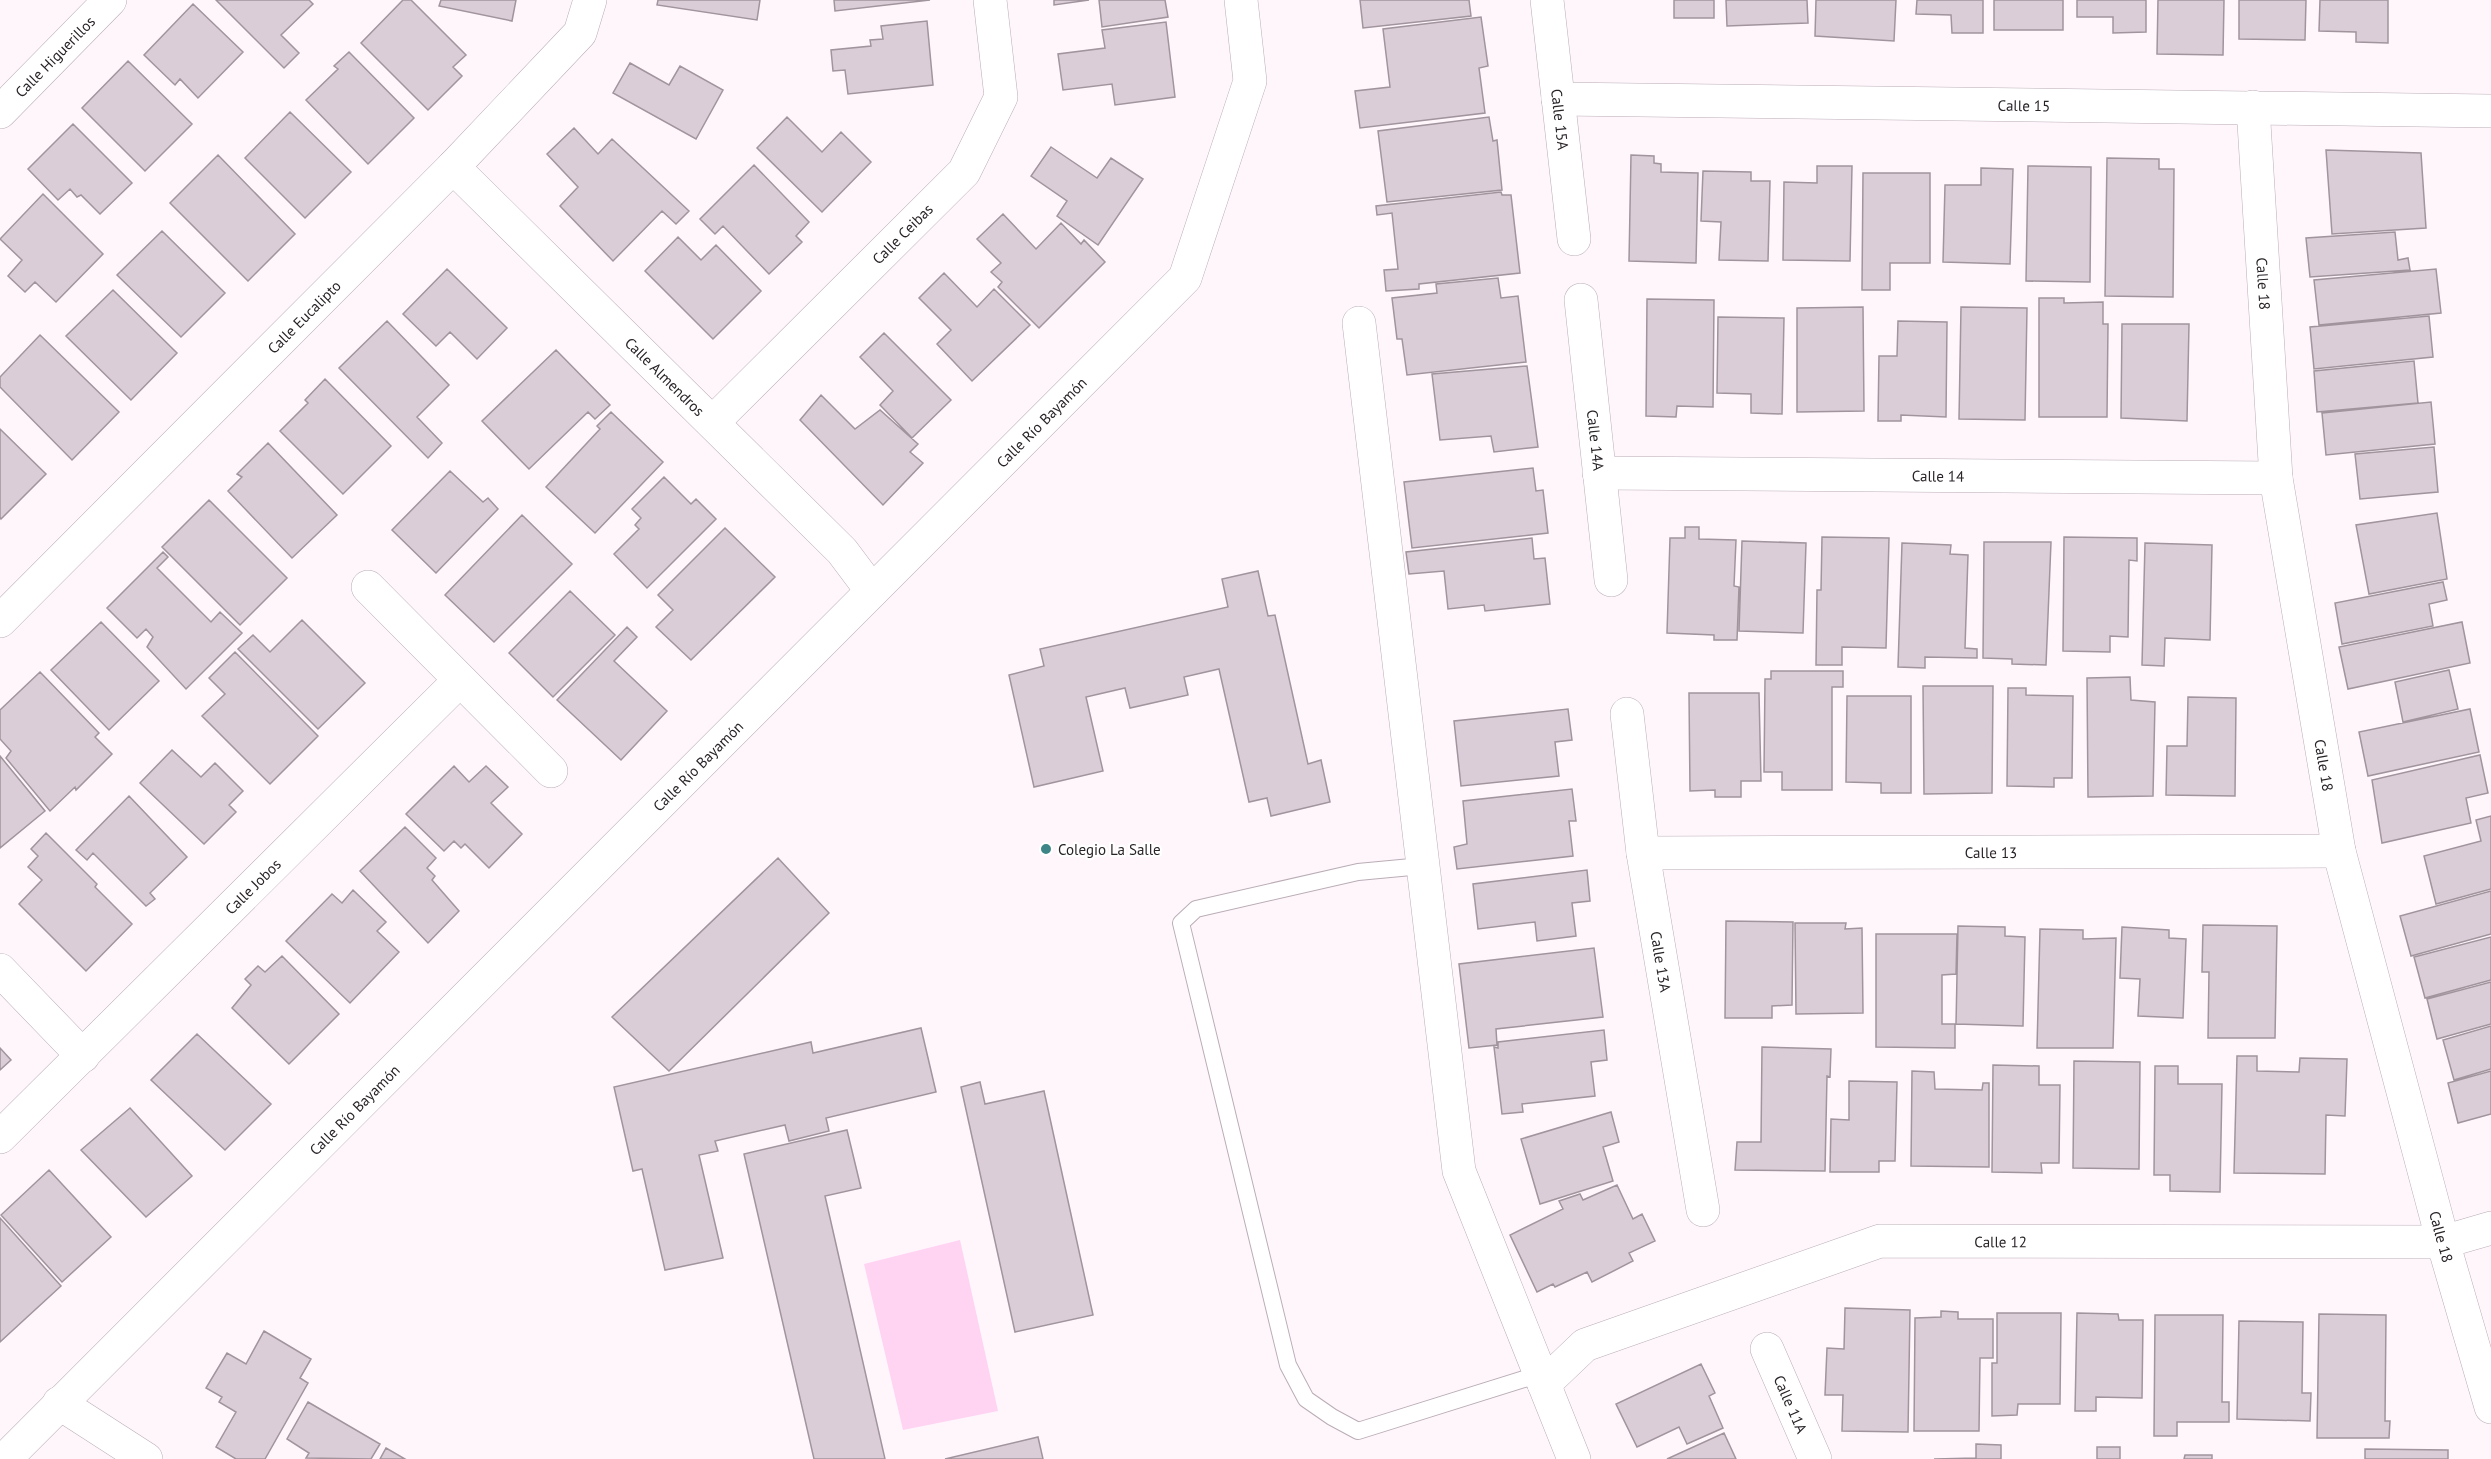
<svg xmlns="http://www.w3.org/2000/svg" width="2491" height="1459" font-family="'PT Sans',sans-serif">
  <rect width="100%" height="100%" fill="#fff6fc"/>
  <path fill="#ffd3f2" d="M960 1240 998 1411 903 1430 864 1264Z"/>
  <path fill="#dbcdd7" stroke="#a1949d" stroke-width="1.5" d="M216 0H309L313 4 281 35 299 53 284 68Z
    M403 0H411L466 55 453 67 462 76 428 110 361 43Z
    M441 0H516L512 21 439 6Z
    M658 0H760L757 20 657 5Z
    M834 0H930L835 11Z
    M1054 0H1089L1054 5Z
    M1099 0H1165L1168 17 1102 27Z
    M1360 0H1469L1471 16 1363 28Z
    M1674 0H1714V18H1674Z
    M1726 0H1807L1808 23 1727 26Z
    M1816 0H1896L1894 41 1815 36Z
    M1917 0H1983V33H1952L1951 15 1916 14Z
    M1994 0H2063V30H1994Z
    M2077 0H2146V32L2113 33V17H2077Z
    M2158 0H2224L2223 55 2157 54Z
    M2239 0H2306L2305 40 2239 39Z
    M2320 0H2388V43L2356 42V32L2319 31Z
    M193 4 243 52 198 98 180 79 175 85 144 55Z
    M1481 17 1488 66 1479 68 1485 113 1360 128 1355 91 1390 87 1383 29Z
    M927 21 933 85 848 94 845 70 833 71 831 50 871 46 870 40 883 39 881 26Z
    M1166 22 1175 97 1115 105 1112 84 1063 90 1058 54 1105 48 1102 30Z
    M349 52 414 118 368 164 306 100 338 69 334 66Z
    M128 61 192 124 145 171 82 108Z
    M630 63 669 85 680 66 723 90 696 139 613 93Z
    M290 112 351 172 305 218 245 158Z
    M787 117 822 152 841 132 871 162 822 212 757 148Z
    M1489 117 1493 141 1497 140 1502 190 1387 202 1378 131Z
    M73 124 132 183 100 214 81 195 77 197 70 189 58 200 28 169Z
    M574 128 598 154 612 139 689 211 676 224 662 211 613 261 560 206 578 187 547 154Z
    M1051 147 1097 178 1111 158 1143 179 1098 245 1057 216 1067 201 1031 176Z
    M2326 150 2421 153 2426 228 2332 234Z
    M218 155 295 234 248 281 170 203Z
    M1631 155 1654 156V163L1661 164V172L1698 173 1696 263 1629 261Z
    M2107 158 2159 159V169H2174L2173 297 2105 296Z
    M754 165 809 222 796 236 802 242 769 274 723 226 715 234 700 219Z
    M1817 166H1852L1850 261 1783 260 1784 182 1817 183Z
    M2028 166 2091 167 2090 282 2026 281Z
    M1981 168 2013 169 2010 264 1943 262 1945 185H1981Z
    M1703 171 1751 172V181H1770L1768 261 1719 260 1721 222 1701 221Z
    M1863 173H1930V263H1890V290H1862Z
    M1501 192 1502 195H1511L1520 273 1419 284V289L1386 291 1384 270 1398 269 1392 213 1377 215 1376 206Z
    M43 194 103 254 56 302 35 282 25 292 8 276 22 260 0 239Z
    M1003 214 1036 249 1061 223 1081 244 1084 240 1105 262 1039 328 998 287 1002 282 991 272 1001 263 977 239Z
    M162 231 225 293 181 337 117 275Z
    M2395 232 2398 260 2408 258 2410 270 2310 277 2306 238Z
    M678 237 701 260 716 245 761 291 713 339 645 271Z
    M447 269 507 328 477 359 450 332 436 346 403 314Z
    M2436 269 2441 313 2319 325 2314 280Z
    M944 273 977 307 994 289 1030 325 972 381 937 344 951 330 919 298Z
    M1498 278 1501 298 1518 296 1526 362 1407 375 1402 339H1397L1392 298 1437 293 1436 284Z
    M113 290 177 353 131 400 66 336Z
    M2039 298H2064V303L2103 302V324H2108L2107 417H2039Z
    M1647 299 1714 300 1713 407 1677 406 1676 417 1646 416Z
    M1863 307 1864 411 1797 412V308Z
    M1961 307 2027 308 2025 420 1959 419Z
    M2429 316 2433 357 2314 369 2310 327Z
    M1718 317 1784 318 1782 414 1751 413V394L1717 393Z
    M387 321 449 385 417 417 442 443 428 458 339 368Z
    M1898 321 1947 322 1946 417 1901 415V421H1878L1879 356H1897Z
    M2122 324H2189L2187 421 2121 418Z
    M884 333 951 400 912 438 880 405 893 391 860 357Z
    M40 335 119 412 72 460 0 387V377Z
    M556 350 610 405 595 419 588 412 529 469 482 421Z
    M2414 361 2418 403 2317 412 2314 371Z
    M1527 366 1538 447 1494 452 1491 436 1440 440 1432 374Z
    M325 379 391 446 343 494 280 431 308 403 305 400Z
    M821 395 855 429 880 410 918 444 910 452 923 463 883 505 800 420Z
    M2431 402 2435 444 2326 455 2322 413Z
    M611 412 663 462 595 533 546 487 600 429 597 426Z
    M0 429 46 474 1 519 0 517Z
    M268 443 337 515 292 558 228 491 242 477 237 474Z
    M2434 447 2438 492 2360 499 2355 454Z
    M1533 468 1536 491 1543 490 1548 533 1412 548 1404 482Z
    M450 471 483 502 488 498 498 509 436 573 392 530Z
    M664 477 691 504 696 499 716 519 647 588 614 554 639 529 635 525 641 518 632 509Z
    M209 500 287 578 240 625 162 547Z
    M2437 513 2447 579 2369 594 2356 525Z
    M522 515 572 564 494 642 445 595Z
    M1685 527H1699V539L1736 540 1734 586 1739 587 1737 640H1714V635L1667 633 1670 538H1685Z
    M725 528 775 577 691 660 656 627 673 610 658 595Z
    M1822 537 1889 538 1886 648 1842 647V665H1816L1817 590H1821Z
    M2064 537 2137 538V561L2129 560 2128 637 2110 636V652L2063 651Z
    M1532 538 1534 559 1545 558 1550 604 1485 611 1484 605 1448 609 1444 571 1409 574 1406 552Z
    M1742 541 1806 543 1803 633 1739 631Z
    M1984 542H2051L2046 665 2012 664V659L1983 658Z
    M1902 543 1951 545 1950 554 1968 555 1965 648 1977 649V658L1925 657V668L1898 667Z
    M2145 543 2212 545 2210 640 2165 638 2164 666 2142 665Z
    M163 552 168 557 157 568 211 622 220 612 242 633 186 689 147 647 153 637 146 629 137 638 107 608Z
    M1258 571 1268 616 1275 615 1308 764 1321 760 1330 802 1271 816 1267 798 1249 802 1219 669 1184 677 1188 695 1130 708 1125 688 1086 697 1103 771 1034 787 1009 675 1044 666 1040 649 1228 607 1222 579Z
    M2443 582 2447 600 2429 604 2433 626 2342 644 2335 603Z
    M570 591 615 635 553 697 509 653Z
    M302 620 365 683 318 729 238 649 253 635 270 652Z
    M101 622 159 681 109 730 51 670Z
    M2462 622 2470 663 2348 689 2339 647Z
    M627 627 637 637 614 661 667 711 621 760 557 700Z
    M235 652 318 736 270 784 202 716 225 694 209 678Z
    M2449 670 2458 709 2403 722 2395 682Z
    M1771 671H1843V687H1832V790H1782V772H1764L1765 679H1771Z
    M40 672 99 733 95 737 112 754 76 790 75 787 50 811 6 758 11 751 0 739V710Z
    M2130 677 2131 700 2155 702 2153 796 2088 797 2087 678Z
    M1923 686H1993L1992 793 1924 794Z
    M2008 688H2026V695L2073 696 2072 778H2054V787L2007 786Z
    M1689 693H1759L1761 781H1741V797H1715V790L1690 791Z
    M1847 696H1911V793H1881V783L1846 782Z
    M2188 697 2236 698 2235 796 2166 795 2167 746H2187Z
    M1568 709 1572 740 1555 742 1559 776 1461 786 1454 721Z
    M2470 709 2479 752 2368 776 2359 732Z
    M172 750 201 777 215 763 243 791 229 805 236 812 204 844 140 783Z
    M2480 755 2488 793 2466 798 2471 823 2382 843 2372 780Z
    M0 756 45 811 0 848Z
    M454 766 469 782 486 766 508 787 491 803 522 834 489 868 465 844 461 848 454 841 444 851 406 814Z
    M1572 789 1576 821H1569L1573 856 1457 869 1454 847 1467 844 1463 801Z
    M129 796 187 857 150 893 155 899 146 906 93 853 87 860 76 850Z
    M2491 816V889L2436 904 2424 856 2481 841 2476 820Z
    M405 827 436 858 427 868 435 876 432 880 459 911 428 943 360 871Z
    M46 833 97 884 95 887 132 924 86 971 19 904 42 880 28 867 38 856 31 849Z
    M778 858 829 913 669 1071 612 1017Z
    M1587 870 1590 901 1572 903 1576 936 1537 941 1535 922 1478 929 1473 884Z
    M353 890 386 922 377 931 399 952 350 1003 286 941 332 894 342 903Z
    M2491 891V934L2411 956 2400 916Z
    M1726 921 1793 922 1792 1005 1772 1006V1018H1725Z
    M1795 923H1846L1845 929 1862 928 1863 1013 1796 1014Z
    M2203 925 2277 926 2275 1038H2208L2209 972H2202Z
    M1958 926 2005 927V936L2025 937 2023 1026 1956 1024Z
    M2122 927 2169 930V938L2186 939 2183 1018 2138 1016 2140 979 2120 978Z
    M2040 929 2083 930V939L2116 938 2113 1048H2037Z
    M1876 934H1957L1956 974 1942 975V1024H1955V1048L1876 1047Z
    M2491 937V980L2425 998 2414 957Z
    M1594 948 1603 1017 1496 1029 1497 1045 1469 1048 1459 964Z
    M282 956 339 1014 289 1064 232 1008 251 985 245 979 258 966 265 972Z
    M2491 982V1024L2437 1039 2427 999Z
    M2491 1026V1069L2454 1080 2443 1040Z
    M921 1028 936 1092 826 1118 829 1131 789 1141 785 1125 715 1141 718 1151 699 1155 723 1258 665 1270 642 1169 633 1171 614 1087 811 1042 813 1053Z
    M1604 1030 1607 1060 1591 1062 1595 1096 1522 1104 1523 1112 1502 1114 1494 1047 1498 1048V1042Z
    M197 1034 271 1104 225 1150 151 1080Z
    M1762 1047 1831 1049 1830 1077 1827 1076 1825 1171 1735 1170 1737 1142H1761Z
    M0 1048 11 1060 0 1070Z
    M2237 1056H2257V1071L2299 1072 2300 1058 2347 1059 2345 1116 2326 1115 2325 1174 2234 1173Z
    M2074 1061 2140 1062 2139 1169 2073 1168Z
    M1993 1065 2039 1066V1085H2060L2059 1163H2041L2042 1173 1992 1172Z
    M2155 1066H2178V1084H2222L2220 1192 2170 1191V1175H2154Z
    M1912 1071 1934 1072 1935 1089 1982 1090 1983 1083H1989V1167L1911 1166Z
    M2491 1071V1114L2458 1123 2448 1083Z
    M1849 1081 1897 1082 1895 1161H1879V1172H1830L1831 1119 1849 1120Z
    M980 1082 985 1104 1044 1091 1093 1315 1015 1332 961 1087Z
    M130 1108 192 1176 146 1217 81 1150Z
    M1611 1112 1619 1142 1603 1147 1613 1181 1540 1204 1521 1139Z
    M847 1130 861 1188 825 1196 885 1459H814L744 1154Z
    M49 1170 111 1237 62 1282 1 1215Z
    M1617 1185 1633 1219 1642 1214 1655 1241 1629 1253 1633 1261 1592 1282 1587 1272 1555 1287 1553 1284 1537 1292 1510 1235 1563 1209 1559 1201 1580 1194 1583 1200Z
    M0 1218 61 1286 0 1342Z
    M1845 1308 1910 1310 1908 1432 1842 1431 1843 1395H1825L1827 1348 1844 1349Z
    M1941 1311 1958 1312V1319H1993V1358H1980L1979 1431H1914L1915 1318 1941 1317Z
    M1997 1313H2061L2060 1404H2018L2017 1415 1992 1416V1363H1997Z
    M2077 1313 2118 1314 2119 1320H2143L2142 1398 2096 1397V1411H2075Z
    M2319 1314 2386 1315 2385 1421H2390L2389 1438H2317Z
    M2155 1315H2223L2222 1402H2229V1422H2177V1436H2154Z
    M2239 1321 2303 1322 2302 1393H2311L2310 1421 2237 1419Z
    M264 1331 311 1359 300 1378 308 1383 265 1459H236L216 1447 236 1412 219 1402 222 1397 206 1388 227 1353 246 1364Z
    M1701 1364 1715 1393 1709 1396 1723 1428 1687 1444 1679 1427 1637 1447 1616 1404Z
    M308 1402 380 1444 371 1459 306 1458 309 1453 287 1439Z
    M1724 1433 1736 1459H1667Z
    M1038 1437 1043 1459H945Z
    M1976 1444 2001 1445V1459H1934L1976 1458Z
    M2097 1447H2120V1459H2097Z
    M386 1448 405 1459H380Z
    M2365 1449 2448 1450V1459H2365Z
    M2185 1455H2212V1459H2184Z"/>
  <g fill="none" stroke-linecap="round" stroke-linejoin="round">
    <defs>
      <path id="service" d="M1422 866 1358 872 1196 909 1181 923 1288 1365 1306 1399 1332 1417 1358 1431 1540 1374"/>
      <g id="minor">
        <path id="s1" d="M1547 0 1574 239"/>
        <path id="s2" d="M1558 99 2491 111"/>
        <path id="s3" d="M2253 107 2276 478 2339 851 2443 1242 2491 1407"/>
        <path id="s4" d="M0 112 110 0"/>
        <path id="s5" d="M453 167 842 551 872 591"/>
        <path id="s6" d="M1581 300 1611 580"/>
        <path d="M1359 323 1459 1171 1574 1459"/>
        <path id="s7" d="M713 422 964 172 1001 97 990 0"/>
        <path id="s8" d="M1599 473 2276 478"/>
        <path d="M368 587 551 771"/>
        <path id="s9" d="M0 621 453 167 580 33 590 0"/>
        <path id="s10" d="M1627 714 1643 853 1703 1210"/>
        <path id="s11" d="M1643 853 2339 851"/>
        <path d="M0 970 83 1056"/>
        <path id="s12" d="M0 1137 460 680"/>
        <path id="s13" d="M1767 1349 1815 1459"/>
        <path id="s14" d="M1544 1384 1585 1345 1880 1241 2443 1242 2491 1228"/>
        <path d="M59 1403 146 1459"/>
        <path id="s15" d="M5 1459 1185 278 1250 81 1241 0"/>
      </g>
    </defs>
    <use href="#service" stroke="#baadb6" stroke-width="18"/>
    <use href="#minor" stroke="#baadb6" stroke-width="34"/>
    <use href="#service" stroke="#fff" stroke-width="16"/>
    <use href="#minor" stroke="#fff" stroke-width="33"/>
  </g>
  <circle fill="#3d8586" stroke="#fff" stroke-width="2" cx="1046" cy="849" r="6"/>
  <g text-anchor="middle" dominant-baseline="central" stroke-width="4.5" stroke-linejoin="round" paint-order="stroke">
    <g font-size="15" fill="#292428" stroke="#fff">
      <text stroke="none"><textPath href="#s4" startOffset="78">Calle Higuerillos</textPath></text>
      <text stroke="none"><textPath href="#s2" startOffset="466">Calle 15</textPath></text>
      <text stroke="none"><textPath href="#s1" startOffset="120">Calle 15A</textPath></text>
      <text stroke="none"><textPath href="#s7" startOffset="267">Calle Ceibas</textPath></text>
      <text stroke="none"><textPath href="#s3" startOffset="177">Calle 18</textPath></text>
      <text stroke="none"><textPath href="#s9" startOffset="430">Calle Eucalipto</textPath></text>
      <text stroke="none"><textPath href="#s5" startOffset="298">Calle Almendros</textPath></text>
      <text stroke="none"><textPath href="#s15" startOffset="1466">Calle Río Bayamón</textPath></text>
      <text stroke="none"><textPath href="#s6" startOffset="141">Calle 14A</textPath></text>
      <text stroke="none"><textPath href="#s8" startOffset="339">Calle 14</textPath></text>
      <text stroke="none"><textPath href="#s3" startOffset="663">Calle 18</textPath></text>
      <text stroke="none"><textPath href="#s15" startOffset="980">Calle Río Bayamón</textPath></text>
      <text stroke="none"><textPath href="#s11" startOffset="348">Calle 13</textPath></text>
      <text stroke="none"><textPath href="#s12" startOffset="356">Calle Jobos</textPath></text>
      <text stroke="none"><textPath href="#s10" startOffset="250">Calle 13A</textPath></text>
      <text stroke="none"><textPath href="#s15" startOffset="494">Calle Río Bayamón</textPath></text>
      <text stroke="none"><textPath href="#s3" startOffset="1149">Calle 18</textPath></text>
      <text stroke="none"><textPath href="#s14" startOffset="490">Calle 12</textPath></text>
      <text stroke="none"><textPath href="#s13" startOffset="60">Calle 11A</textPath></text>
    </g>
    <g font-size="15" fill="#292428" stroke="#fff" text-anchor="start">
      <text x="1058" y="849">Colegio La Salle</text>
    </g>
  </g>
</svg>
